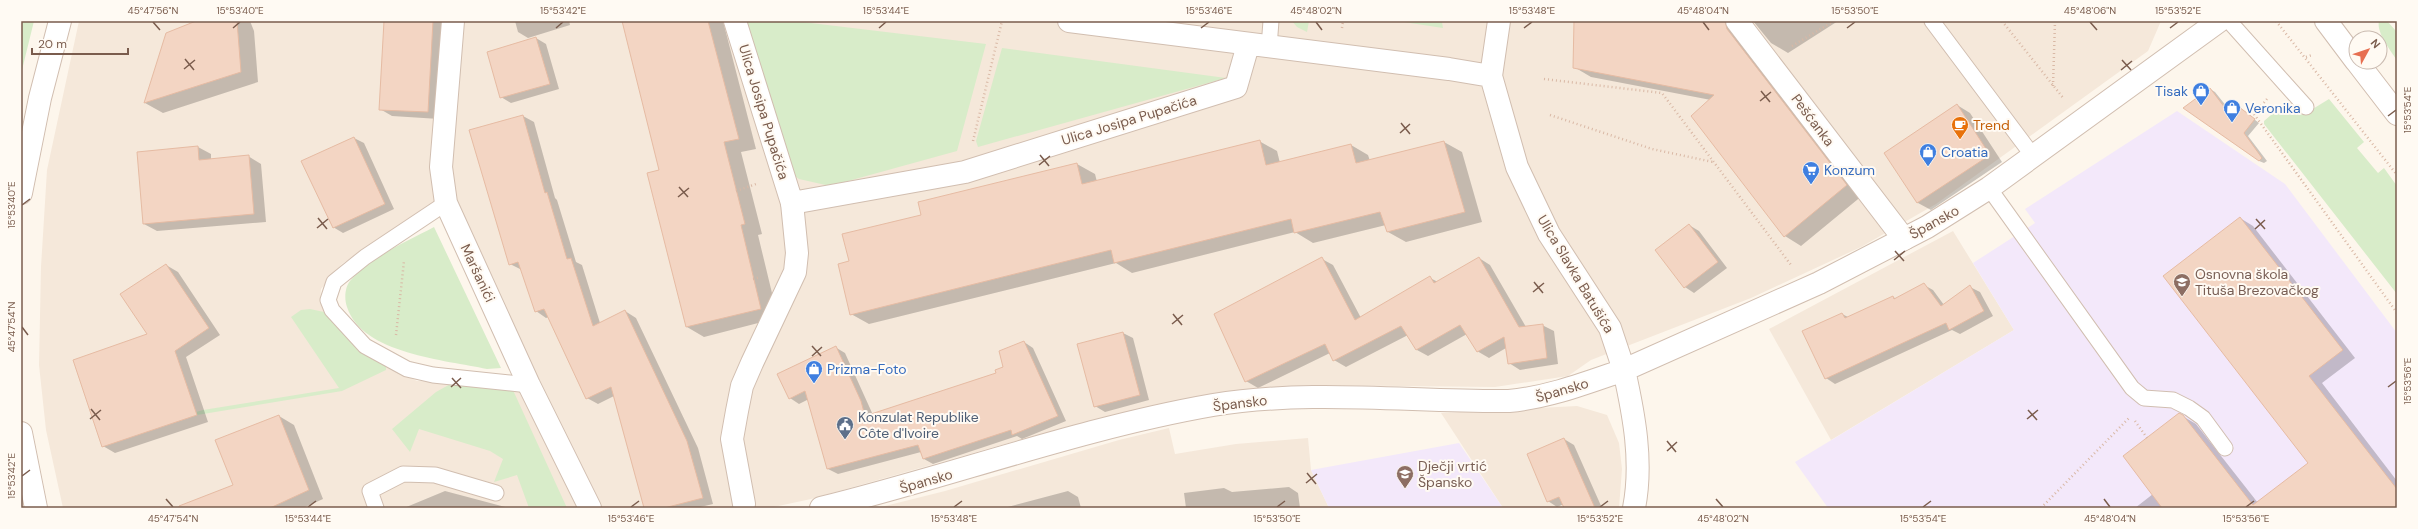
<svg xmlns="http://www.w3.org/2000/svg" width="2418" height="529" font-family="'DM Sans',sans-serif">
  <rect width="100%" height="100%" fill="#fdf6ec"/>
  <path fill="#f5e8da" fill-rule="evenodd" d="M79 21H2161L2148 51 1936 204 1861 247 1751 298 1591 360 1568 376 1495 387 1308 385 1199 398 1137 409 994 447 811 499 769 508H63L46 430 39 365 41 267 47 170ZM455 195 471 233 539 384 417 381 386 366 346 335 324 312 320 302 321 289 342 264 424 208Z
    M1953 231 2014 330 1831 440 1769 329Z
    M1577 406 1607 415 1619 443 1622 469 1619 508H1503L1441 413Z
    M1169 428 1175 454 1236 444 1308 438 1311 470 1329 508H877L945 491 1119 440Z"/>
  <path fill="#f3e8fa" d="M2177 111 2285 184 2397 333V508H1828L1795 462 2014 330 1973 263 2035 223 2025 209Z
    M1459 443 1503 508H1329L1311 470Z"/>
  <path fill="#d8ecc9" d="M21 21H34L21 74Z
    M746 21H794L986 44 957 151 830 186 799 179 785 169Z
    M1292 21H1309L1307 32 1297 27Z
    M1397 21 1442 22 1443 28Z
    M2379 21H2387L2397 32V60C2391 51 2376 32 2379 21Z
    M1002 48 1017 50 1226 78 978 147 976 141Z
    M2329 99 2364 142 2357 148 2378 173 2384 168 2397 186V294L2264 124V121L2284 104 2303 115Z
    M434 227 501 368 487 369C446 360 362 354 347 307 344 299 345 287 350 281 372 256 406 242 434 227Z
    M310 309 324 312 346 335 386 366V370L342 391 197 415 196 412 203 410 339 388 291 317 301 310Z
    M454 382 512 388 567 508H529L517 475 494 482 503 459 490 451 419 429 410 452 392 429 436 392Z"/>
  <path fill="#0003" d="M198 21H250L254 31 258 82 163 113 145 103 167 34Z
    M385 21H445L439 119 392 116 380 109Z
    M515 21H569L570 25 528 38 518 32Z
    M623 21H723L756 149 741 152 762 234 758 235 778 318 704 337 687 327 661 170Z
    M1575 21H1745L1863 195 1801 246 1785 236 1711 100 1591 77 1574 67Z
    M1753 21H1838L1788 53 1771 43Z
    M536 38 546 44 559 89 511 103 501 97Z
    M2210 89 2215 92 2227 107 2236 105 2259 123 2248 136 2267 161 2264 163 2259 161Z
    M1957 105 1970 113 2002 162 1931 210 1918 203 1885 153Z
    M523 116 534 122 555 198 557 200 576 262 582 265 600 323 625 311 636 318 698 448 713 504 696 508H645L614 396 598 404 587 398 549 317 546 318 536 311 522 270 510 264Z
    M354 138 364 143 394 209 343 233 333 227Z
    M1259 141 1277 151 1280 163 1351 145 1368 155 1370 161 1444 142 1462 152 1482 222 1406 242 1388 232 1386 225 1313 243 1295 232 1132 273 1116 263 869 324 851 314 850 262 922 216 1077 164 1095 174 1097 182Z
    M198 147 211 154V160L248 156 261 164 266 222 157 231 144 224Z
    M2240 218 2253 226 2355 358 2322 383 2397 481V508H2135L2153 494 2179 414 2196 424 2258 503 2309 464Z
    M1689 225 1699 231 1727 268 1694 293 1685 287Z
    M1479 258 1490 265 1526 327 1542 325 1554 331 1558 364 1520 370 1509 363 1506 348 1489 358 1477 351 1467 334 1428 356 1417 350 1408 335 1346 367 1334 360 1330 353 1258 388 1246 381 1322 259 1333 265 1361 318 1430 278 1438 282Z
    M166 265 178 272 220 335 186 357 208 422 115 453 103 446 148 335Z
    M1924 285 1933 290 1944 305 1970 287 1980 292 1993 316 1960 334 1952 330 1835 384 1826 378 1842 314 1848 317 1893 297 1897 299Z
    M1123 333 1133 338 1149 400 1105 412 1095 406Z
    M1024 342 1033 348 1066 421 1022 439 1017 436 933 464 924 459 921 452 838 474 828 469 809 399 799 404 790 398 835 347 845 353 873 415 997 374Z
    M279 416 294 425 323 499 303 508H223L234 486Z
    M1564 439 1574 445 1602 508H1566L1564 504 1557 507 1548 501Z
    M1289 487 1298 493 1300 508H1186L1184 493 1224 488 1232 492Z
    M445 491 509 508H404Z
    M1068 491 1078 497 1081 508H1004Z"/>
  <path fill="#f3d5c3" stroke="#e6bba3" d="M196 21H237L241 72 144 103 166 33Z
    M384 21H433L428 112 379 110Z
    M622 21H708L739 139 724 142 745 224 741 225 761 309 686 327 647 173 659 170Z
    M1574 21H1725L1727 29 1847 185 1784 237 1691 116 1714 95 1573 68Z
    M536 37 550 84 500 98 487 52Z
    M2210 88 2225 108 2231 101 2255 119 2244 133 2262 158 2259 161 2183 108Z
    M1957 104 1990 155 1917 203 1884 153Z
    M523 115 545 193 547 192 567 259 571 258 593 326 625 310 687 441 703 498 664 508H644L611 387 586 399 544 309 535 312 518 262 509 265 469 130Z
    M354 137 385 204 333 228 301 161Z
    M1260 140 1266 165 1351 144 1356 163 1444 141 1465 212 1387 232 1380 212 1294 233 1291 219 1114 263 1111 250 850 315 838 264 849 261 842 234 921 215 918 202 1077 163 1082 184Z
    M198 146 199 160 249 155 254 214 143 224 137 152Z
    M2240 217 2343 350 2309 376 2397 489V508H2162L2123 456 2179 413 2183 415 2253 505 2308 463 2163 276Z
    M1689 224 1718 262 1684 288 1655 250Z
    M1322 257 1355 320 1430 276 1434 283 1479 257 1519 327 1543 324 1547 358 1508 364 1504 337 1477 352 1460 325 1416 350 1401 326 1333 361 1325 344 1245 382 1214 314Z
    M166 264 209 328 175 351 197 415 102 447 73 360 147 334 120 294Z
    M1924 283 1941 306 1970 285 1984 311 1949 330 1946 323 1825 379 1802 331 1842 313 1845 318 1893 296 1894 299Z
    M1123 332 1140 395 1094 407 1077 344Z
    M1024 341 1058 416 1012 435 1011 430 923 459 918 445 827 469 805 391 789 399 777 374 836 346 861 401 865 416 996 373 995 370 1003 367 999 351Z
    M279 415 309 490 270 508H179V506L233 485 215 440Z
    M1564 438 1595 508H1564L1559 497 1547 502 1527 454Z"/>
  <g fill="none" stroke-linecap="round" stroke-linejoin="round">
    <defs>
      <path id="service" d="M1932 21 2033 156
        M2229 21 2306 107
        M1269 47 1271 21
        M1989 188 2132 388 2144 398 2173 400 2189 408 2203 418 2225 448
        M446 203 365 257 334 282 328 300 332 310 365 346 407 369 433 375 529 385
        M376 508 370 491 403 474 435 475 496 493"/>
      <path id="pedestrian" d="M744 504 732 439 737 411 742 386 752 363 795 272 797 253 792 203"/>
      <path id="minor" d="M453 21 441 167 446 203 529 385 590 508
        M735 21 792 203 965 172 1236 87 1248 45
        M1069 21 1449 69 1491 76
        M1737 21 1904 239
        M821 508C951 476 1081 428 1213 405 1311 389 1411 402 1509 401 1550 397 1586 383 1624 370L1610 328 1549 234 1517 167 1491 76 1499 21"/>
      <path id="tertiary" d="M2326 21 2356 61
        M2357 62 2397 114
        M21 193 40 98 60 21
        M21 433 36 508
        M1634 508C1643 462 1634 415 1624 370L1819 283 1927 227 1989 188 2219 21"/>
    </defs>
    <use href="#service" stroke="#d1beb0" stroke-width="17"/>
    <use href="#pedestrian" stroke="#d1beb0" stroke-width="24"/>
    <use href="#minor" stroke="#d1beb0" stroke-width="24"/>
    <use href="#tertiary" stroke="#d1beb0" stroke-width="24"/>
    <path stroke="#d9b8a5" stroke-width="2.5" stroke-dasharray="1 3" stroke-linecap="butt" d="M2002 21 2064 99
      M2276 21 2397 175
      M1342 28 1343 21
      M1792 46 1834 21
      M2306 57 2312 55
      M1544 79 1662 93 1791 265
      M2053 86 2055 21
      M2267 99 2254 114 2397 313
      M1550 115 1652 149 1713 162
      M973 141 1002 21
      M736 191 756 184
      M753 279 761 277
      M396 335 404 261
      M2135 421 2147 438
      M2041 508 2130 417"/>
    <use href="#service" stroke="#fff" stroke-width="15"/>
    <use href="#pedestrian" stroke="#fff" stroke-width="22"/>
    <use href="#minor" stroke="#fff" stroke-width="22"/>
    <use href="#tertiary" stroke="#fff" stroke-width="22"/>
  </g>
  <path fill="none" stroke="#7a5c4d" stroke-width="1.5" d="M153 22 160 30M1316 22 1322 30M1703 22 1709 30M2090 22 2097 30M233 28 240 22M556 28 563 22M879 28 886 22M1201 28 1209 22M1524 28 1532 22M1847 28 1855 22M2170 28 2178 22M185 59 194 70M2122 60 2131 70M184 69 195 60M2121 70 2132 61M1761 91 1770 102M1760 101 1771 92M2388 116 2396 110M1401 123 1410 134M1400 133 1410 124M1040 155 1049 166M1039 165 1050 156M679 187 688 197M678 197 689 188M22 205 30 199M318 218 327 229M2256 219 2265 229M317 228 328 219M2255 229 2265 220M1895 251 1904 261M1894 260 1905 251M1534 282 1543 293M1533 292 1544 283M1173 314 1182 325M1172 324 1183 315M22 327 28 335M812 346 821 356M812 356 822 347M452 378 461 388M451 387 461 378M2388 387 2396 381M91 409 100 420M2028 410 2037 420M90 419 101 410M2027 419 2038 410M1667 441 1676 452M1667 451 1677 442M1307 473 1316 484M22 476 30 470M1306 483 1317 474M166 499 173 507M1716 499 1723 507M2104 499 2110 507M308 507 316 501M631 507 639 501M954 507 962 501M1277 507 1285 501M1600 507 1608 501M1923 507 1931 501M2246 507 2254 501"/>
  <defs>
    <symbol id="shop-pin" viewBox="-11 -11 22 30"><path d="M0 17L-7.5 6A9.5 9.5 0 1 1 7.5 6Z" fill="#3f7fe0" stroke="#fffaf3"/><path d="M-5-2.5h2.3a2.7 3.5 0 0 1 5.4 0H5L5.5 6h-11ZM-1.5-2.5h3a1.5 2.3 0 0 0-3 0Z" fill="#fff"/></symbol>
    <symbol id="cafe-pin" viewBox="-11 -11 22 30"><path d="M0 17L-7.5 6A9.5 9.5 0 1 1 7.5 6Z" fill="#e8710a" stroke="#fffaf3"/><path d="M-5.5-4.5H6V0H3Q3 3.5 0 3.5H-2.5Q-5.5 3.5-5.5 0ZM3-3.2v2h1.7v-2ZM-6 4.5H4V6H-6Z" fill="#fff"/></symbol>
    <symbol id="supermarket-pin" viewBox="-11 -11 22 30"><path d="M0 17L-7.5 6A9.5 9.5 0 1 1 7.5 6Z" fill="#3f7fe0" stroke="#fffaf3"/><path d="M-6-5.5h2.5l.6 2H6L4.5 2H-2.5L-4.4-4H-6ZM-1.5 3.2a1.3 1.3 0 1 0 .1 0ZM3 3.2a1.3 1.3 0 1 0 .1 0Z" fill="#fff"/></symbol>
    <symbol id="school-pin" viewBox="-11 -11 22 30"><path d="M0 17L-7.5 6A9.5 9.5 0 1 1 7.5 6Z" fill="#8d6e63" stroke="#fffaf3"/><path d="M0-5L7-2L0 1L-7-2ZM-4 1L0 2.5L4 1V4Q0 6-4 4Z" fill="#fff"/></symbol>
    <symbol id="civic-pin" viewBox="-11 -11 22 30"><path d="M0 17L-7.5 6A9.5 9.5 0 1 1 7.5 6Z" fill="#5c6f8a" stroke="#fffaf3"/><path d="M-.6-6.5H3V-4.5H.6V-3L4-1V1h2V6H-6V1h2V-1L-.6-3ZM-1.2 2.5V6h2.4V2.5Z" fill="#fff"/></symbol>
  </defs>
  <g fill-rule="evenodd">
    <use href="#shop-pin" x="2191" y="81" width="20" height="27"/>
    <use href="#shop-pin" x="2222" y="98" width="20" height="27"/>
    <use href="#cafe-pin" x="1950" y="115" width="20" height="27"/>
    <use href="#shop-pin" x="1918" y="142" width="20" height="27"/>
    <use href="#supermarket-pin" x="1801" y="160" width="20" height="27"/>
    <use href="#school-pin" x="2172" y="272" width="20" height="27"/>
    <use href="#shop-pin" x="804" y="359" width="20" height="27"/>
    <use href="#civic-pin" x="835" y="415" width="20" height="27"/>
    <use href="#school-pin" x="1395" y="464" width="20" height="27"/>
  </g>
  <g text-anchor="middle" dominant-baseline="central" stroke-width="4" stroke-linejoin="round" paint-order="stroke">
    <g font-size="14" fill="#366cbe" stroke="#fffaf3" text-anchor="start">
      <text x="2188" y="91" text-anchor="end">Tisak</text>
      <text x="2245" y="108">Veronika</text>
      <text x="1941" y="152">Croatia</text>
      <text x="1824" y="170">Konzum</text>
      <text x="827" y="369">Prizma-Foto</text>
    </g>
    <g font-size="14" fill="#7a5c4d" stroke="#fffaf3">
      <text transform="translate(764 112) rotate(73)">Ulica Josipa Pupačića</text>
      <text transform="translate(1129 120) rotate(-17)">Ulica Josipa Pupačića</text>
      <text transform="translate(1813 120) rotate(53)">Pešćanka</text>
      <text transform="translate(1934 222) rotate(-29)">Špansko</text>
      <text transform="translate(478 273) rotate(65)">Maršanići</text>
      <text transform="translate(1576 274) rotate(59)">Ulica Slavka Batušića</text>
      <text transform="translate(1562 390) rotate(-16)">Špansko</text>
      <text transform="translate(1240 403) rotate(-7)">Špansko</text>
      <text transform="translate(926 481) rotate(-16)">Špansko</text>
    </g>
    <g font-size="14" fill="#c56008" stroke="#fffaf3" text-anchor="start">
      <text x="1973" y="125">Trend</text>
    </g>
    <g font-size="14" fill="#785e54" stroke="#fffaf3" text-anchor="start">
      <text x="2195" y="274">Osnovna škola<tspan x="2195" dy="16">Tituša Brezovačkog</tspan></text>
      <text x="1418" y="466">Dječji vrtić<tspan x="1418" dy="16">Špansko</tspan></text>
    </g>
    <g font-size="14" fill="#4e5e75" stroke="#fffaf3" text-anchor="start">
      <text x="858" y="417">Konzulat Republike<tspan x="858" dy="16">Côte d'Ivoire</tspan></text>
    </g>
  </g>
  <rect width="2418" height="529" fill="none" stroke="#fffaf3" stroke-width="44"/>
  <g transform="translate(2368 50) rotate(50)"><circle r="19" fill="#fffaf3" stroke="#cabbb1"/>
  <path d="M0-3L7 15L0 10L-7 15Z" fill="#e76f51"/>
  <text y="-6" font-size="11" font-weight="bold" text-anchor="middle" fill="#7a5c4d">N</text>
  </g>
  <path d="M32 48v6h96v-6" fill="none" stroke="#7a5c4d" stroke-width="2"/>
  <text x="38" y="48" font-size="12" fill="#7a5c4d" stroke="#fffaf3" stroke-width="3" paint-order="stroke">20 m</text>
  <rect x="22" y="22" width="2374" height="485" fill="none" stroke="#7a5c4d" stroke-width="1.5"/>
  <g font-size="10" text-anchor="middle" fill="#7a5c4d">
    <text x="153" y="14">45°47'56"N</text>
    <text x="240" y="14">15°53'40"E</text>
    <text x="563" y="14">15°53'42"E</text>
    <text x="886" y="14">15°53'44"E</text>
    <text x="1209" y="14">15°53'46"E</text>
    <text x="1316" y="14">45°48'02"N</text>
    <text x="1532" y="14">15°53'48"E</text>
    <text x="1703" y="14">45°48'04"N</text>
    <text x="1855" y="14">15°53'50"E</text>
    <text x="2090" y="14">45°48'06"N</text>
    <text x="2178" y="14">15°53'52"E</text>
    <text transform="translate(2407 110) rotate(-90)" y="4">15°53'54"E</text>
    <text transform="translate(11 205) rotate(-90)" y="4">15°53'40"E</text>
    <text transform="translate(11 327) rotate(-90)" y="4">45°47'54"N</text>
    <text transform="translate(2407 381) rotate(-90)" y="4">15°53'56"E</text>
    <text transform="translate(11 476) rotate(-90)" y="4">15°53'42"E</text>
    <text x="173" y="522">45°47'54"N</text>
    <text x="308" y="522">15°53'44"E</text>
    <text x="631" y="522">15°53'46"E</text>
    <text x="954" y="522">15°53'48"E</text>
    <text x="1277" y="522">15°53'50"E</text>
    <text x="1600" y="522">15°53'52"E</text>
    <text x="1723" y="522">45°48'02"N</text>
    <text x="1923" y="522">15°53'54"E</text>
    <text x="2110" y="522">45°48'04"N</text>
    <text x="2246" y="522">15°53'56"E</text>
  </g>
</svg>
